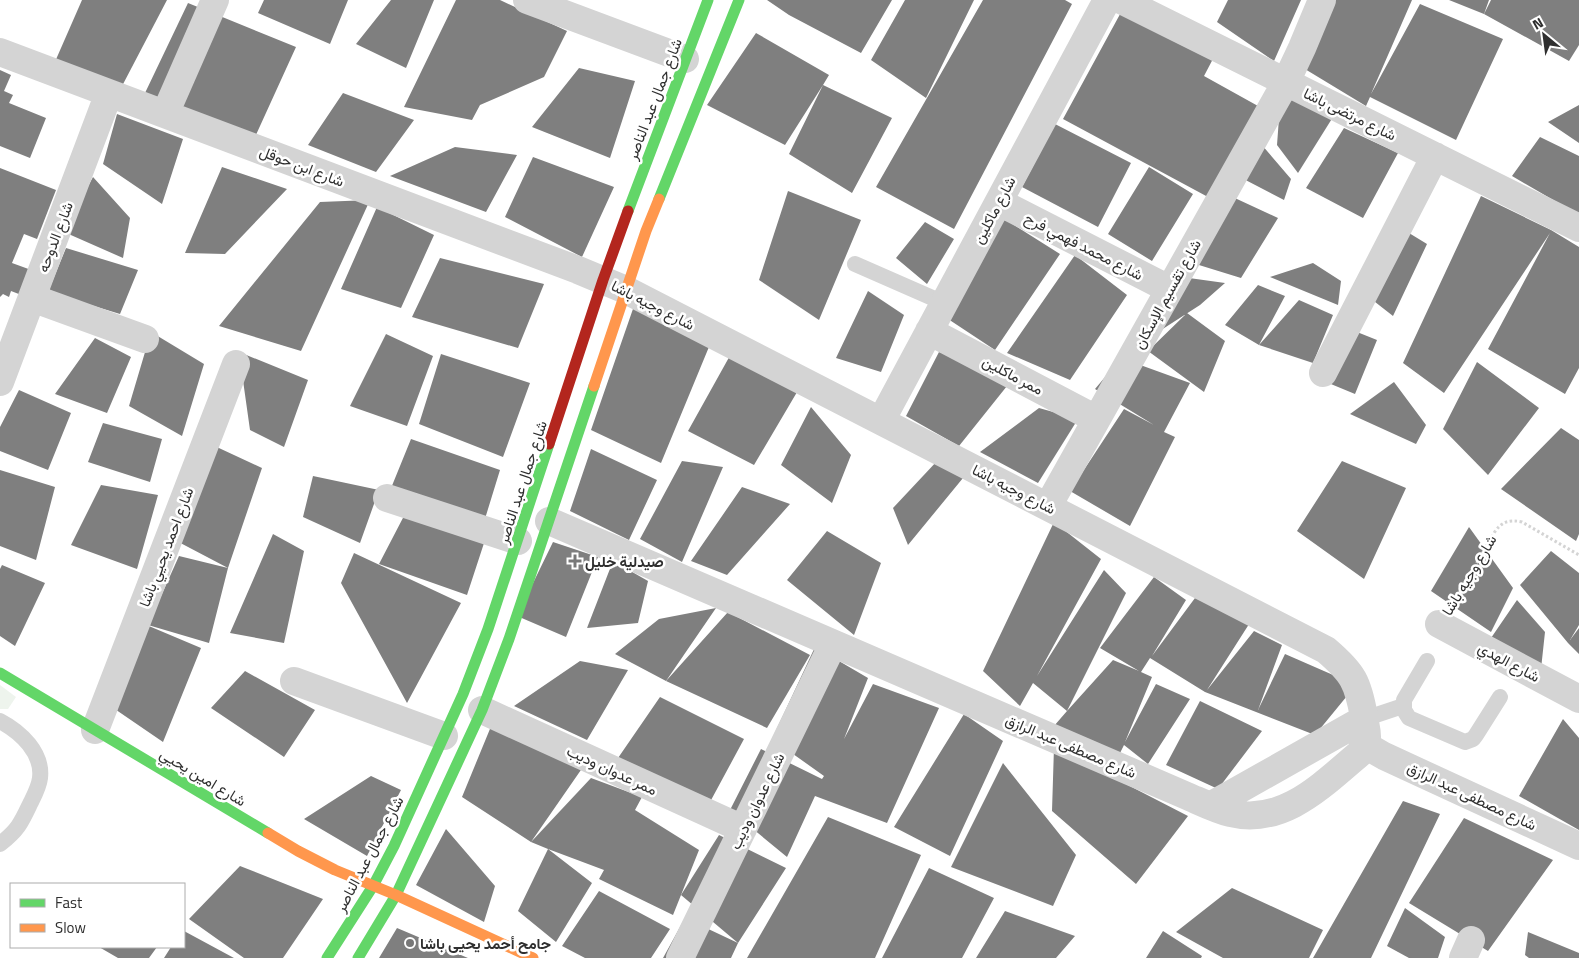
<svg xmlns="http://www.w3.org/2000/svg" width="1579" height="958" font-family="'Titillium Web',Vazirmatn,sans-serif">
  <rect width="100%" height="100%" fill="#fff"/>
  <path fill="#eef4ed" d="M0 685 16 697 8 709H0Z"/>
  <path fill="#7f7f7f" d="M82 0H167L121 88 54 64Z
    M264 0H348L330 44 258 13Z
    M391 0H434L406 68 356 44Z
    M456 0H500L567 31 544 77 480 105 472 120 404 107Z
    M767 0H892L861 53 789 15Z
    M905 0H974L926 98 871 60Z
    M983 0H1065L1072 4 954 229 876 187Z
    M1228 0H1301L1274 61 1217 22Z
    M1324 0H1412L1371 94 1420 4 1503 39 1456 140 1370 97 1366 106 1295 63Z
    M1449 0H1489L1484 14 1491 0H1579V45L1569 61 1484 14Z
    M188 3 296 47 255 137 145 93Z
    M1125 5 1215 55 1204 76 1258 106 1208 197 1063 119Z
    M756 33 829 75 823 85 892 118 852 193 789 154 823 85 785 145 707 105Z
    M579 68 635 81 610 158 532 127Z
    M0 70 11 75 4 91 13 95 9 103 46 118 30 158 0 146Z
    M1281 91 1333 117 1298 173 1277 145Z
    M343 93 414 120 376 172 308 145Z
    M1579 105V143L1548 122Z
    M117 114 183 139 162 204 103 164Z
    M1055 124 1131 163 1098 227 1022 187Z
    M1344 128 1398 153 1363 218 1306 188Z
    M1255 137 1291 179 1284 200 1234 174Z
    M1540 137 1579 156V215L1512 176Z
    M455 147 517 155 486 212 390 176Z
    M533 157 614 187 582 257 505 217Z
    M222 167 287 189 225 254 185 253Z
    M1149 167 1193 194 1152 261 1108 234Z
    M0 168 56 190 37 239 24 234 12 263 34 271 24 296 11 291 9 297 3 294 0 297Z
    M93 177 130 218 123 258 64 232Z
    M788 191 861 220 819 320 759 280Z
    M1224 193 1278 218 1241 278 1186 261Z
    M1481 196 1551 230 1579 247V368L1565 394 1488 349 1550 233 1444 393 1403 363Z
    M370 200 301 351 219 326 320 202Z
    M377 207 434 235 401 308 341 289Z
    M1003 218 1060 254 995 350 939 313Z
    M925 222 954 239 927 284 896 258Z
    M1409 233 1427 244 1393 316 1370 298Z
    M66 248 138 270 120 314 48 292Z
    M1075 255 1127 295 1070 380 1007 353Z
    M440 258 544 284 518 348 412 317Z
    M1313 263 1341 281 1338 305 1270 277Z
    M1189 278 1225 283 1200 305 1158 332Z
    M1258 285 1285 296 1259 345 1225 325Z
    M868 291 904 315 881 372 836 358Z
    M1299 300 1333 315 1313 363 1259 345Z
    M634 306 711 342 661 463 591 430Z
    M1187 313 1225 341 1204 392 1148 351Z
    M151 332 204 364 182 436 129 406Z
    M1357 332 1377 340 1355 394 1326 382Z
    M386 334 433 356 407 426 350 406Z
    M95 338 131 357 107 413 55 394Z
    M239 352 308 380 284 447 250 430Z
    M732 352 800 387 754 465 688 431Z
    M939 352 1015 376 959 446 906 416Z
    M441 354 530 383 503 457 419 424Z
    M1121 358 1190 383 1164 432 1175 437 1130 526 1070 491 1124 409 1154 425 1095 389Z
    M1477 362 1539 408 1488 475 1443 429Z
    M1394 382 1426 425 1416 444 1350 414Z
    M19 390 71 413 48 470 0 451V427Z
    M811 407 851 455 832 503 781 465Z
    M1039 408 1078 419 1038 483 980 452Z
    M103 423 162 439 150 482 88 462Z
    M1561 428 1579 440V534L1576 541 1501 489Z
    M411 439 500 470 484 522 387 498Z
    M206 442 262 468 228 568 209 643 148 625 179 556 228 568 169 537Z
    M591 449 657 480 629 540 570 511Z
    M938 460 963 478 908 545 893 508Z
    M682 461 723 467 682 562 640 539Z
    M1342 461 1406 488 1364 579 1297 531Z
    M0 470 55 487 36 560 0 546Z
    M313 476 379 490 360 543 303 517Z
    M101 485 158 495 137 569 71 545Z
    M742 487 790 504 727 575 691 561Z
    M405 514 486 537 467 595 379 564Z
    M1054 522 1101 559 1037 676 1104 570 1126 593 1067 711 1113 660 1139 671 1100 648 1154 577 1186 600 1152 656 1195 598 1251 621 1207 690 1254 631 1282 645 1258 710 1285 654 1356 685 1315 735 1205 692 1150 658 1141 672 1152 677 1125 742 1156 684 1190 699 1148 764 1124 745 1118 757 1054 726 1067 711 1033 683 1020 706 983 671Z
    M1469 527 1513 588 1491 632 1431 591Z
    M827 531 881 563 854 635 787 580Z
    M273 534 304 551 284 643 230 633Z
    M553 542 598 557 566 637 517 616Z
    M1551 551 1579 573V625L1570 640 1579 628V654L1568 643 1520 585Z
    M354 553 461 603 407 703 341 583Z
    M613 561 648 581 638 623 587 628Z
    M2 565 45 583 15 646 0 636V569Z
    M1517 600 1545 632 1541 669 1491 638Z
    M716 608 666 681 728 612 810 655 767 728 666 681 615 654 659 619Z
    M137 621 201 648 163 742 106 703Z
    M815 647 868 678 844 739 873 684 939 708 887 823 815 796 787 857 730 810 761 749 822 779 824 776 772 739Z
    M580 661 628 670 587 740 514 706Z
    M245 671 315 710 284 757 211 708Z
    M660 697 744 739 710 802 618 758Z
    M1200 701 1262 731 1218 789 1166 765Z
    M964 714 1003 741 950 856 894 827Z
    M1563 719 1579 738V830L1519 796Z
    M492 724 583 767 531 842 591 778 642 797 635 810 699 850 681 895 719 835 786 868 738 943 681 895 673 915 599 879 604 870 548 849 592 883 556 942 518 911 548 849 531 842 462 797Z
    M1054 747 1188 816 1136 884 1052 811Z
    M1003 763 1076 855 1053 906 951 867Z
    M371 776 401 790 367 856 304 819Z
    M1403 801 1440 814 1371 958H1313Z
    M828 817 921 855 875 958H747Z
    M1464 818 1553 860 1488 951 1409 903Z
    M446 829 495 886 484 922 416 885Z
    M240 866 323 899 283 958H244L189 919Z
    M929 868 994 898 962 958H882Z
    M1232 888 1323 930 1309 958H1223L1176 932Z
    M599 891 670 929 651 958H585L562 946Z
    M1405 908 1445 937 1438 958H1409L1387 946Z
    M1005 911 1075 936 1056 958H976Z
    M685 918 738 943 731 958H663Z
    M397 928 468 958H379Z
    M184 931 234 958H164L171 947H184Z
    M1163 931 1202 956 1201 958H1146Z
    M1528 932 1579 953V958H1529L1525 955Z
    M99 947H157L149 958H118Z"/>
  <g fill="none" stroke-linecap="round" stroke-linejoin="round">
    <path stroke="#d4d4d4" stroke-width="3" stroke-dasharray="2.5 2.5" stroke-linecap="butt" d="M1454 602 1494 533C1501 522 1509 519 1522 522L1579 555"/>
    <path stroke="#d4d4d4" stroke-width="16" d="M855 264 944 303
      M1427 661 1404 700V710L1409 718 1465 742 1473 739 1476 735 1500 697
      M1364 719 1403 706
      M0 721C21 732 43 753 40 778 39 787 34 796 30 804 21 823 18 830 0 844"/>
    <path stroke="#d4d4d4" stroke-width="28" d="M527 0 685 59
      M1121 0 1579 228
      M0 52 578 270 626 290 1326 650C1353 673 1358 682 1364 717 1367 736 1371 737 1359 754 1322 785 1283 826 1230 813 1215 809 1201 802 1187 796L549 521
      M165 114 215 0
      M999 202 1169 289
      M32 298 145 339
      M929 331 1096 419
      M1323 373 1435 156
      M0 382 109 93
      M881 421 1107 0
      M387 498 518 541
      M1048 506 1286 82 1302 48 1322 0
      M1439 624 1579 699
      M294 681 444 736
      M482 710 743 829
      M95 730 236 364
      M1365 745 1384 756 1579 846
      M1210 806 1364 719
      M680 958 833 644
      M1463 958 1471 940"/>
    <path stroke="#63d668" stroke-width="11" d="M659 199 739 0
      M628 211 708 0
      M0 673 268 833
      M327 958 373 886 394 846 463 694 488 629 549 444
      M358 958 396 895 482 710 509 639 594 386"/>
    <path stroke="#ff974d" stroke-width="11" d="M594 386 646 231 659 199
      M268 833 298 851 335 870 396 895 533 958"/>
    <path stroke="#b3261e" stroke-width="11" d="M549 444 603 280 628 211"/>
  </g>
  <g fill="#787878" stroke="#fff" stroke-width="2">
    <path d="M572.5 553.5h5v5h5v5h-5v5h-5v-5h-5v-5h5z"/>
    <circle cx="410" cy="943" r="5"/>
  </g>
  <g text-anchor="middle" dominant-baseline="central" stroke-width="5" stroke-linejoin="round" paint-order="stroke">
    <g font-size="15" fill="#2f2f2f" stroke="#fff">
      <text transform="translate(654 99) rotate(-69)">شارع جمال عبد الناصر</text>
      <text transform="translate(1350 114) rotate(26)">شارع مرتضى باشا</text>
      <text transform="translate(302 166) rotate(21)">شارع ابن حوقل</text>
      <text transform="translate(994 210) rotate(-62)">شارع ماكلين</text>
      <text transform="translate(55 237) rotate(-69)">شارع الدوحه</text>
      <text transform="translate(1084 246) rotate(27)">شارع محمد فهمي فرح</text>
      <text transform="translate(1167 294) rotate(-61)">شارع تقسيم الإسكان</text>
      <text transform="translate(653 305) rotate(27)">شارع وجيه باشا</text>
      <text transform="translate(1013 375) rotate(28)">ممر ماكلين</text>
      <text transform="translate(522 482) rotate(-72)">شارع جمال عبد الناصر</text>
      <text transform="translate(1014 489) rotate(27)">شارع وجيه باشا</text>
      <text transform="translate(166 547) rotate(-69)">شارع احمد يحيي باشا</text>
      <text transform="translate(1469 575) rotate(-59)">شارع وجيه باشا</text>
      <text transform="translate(1509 662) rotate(28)">شارع الهدي</text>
      <text transform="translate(1071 746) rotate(23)">شارع مصطفى عبد الرازق</text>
      <text transform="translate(612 770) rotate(25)">ممر عدوان وديب</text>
      <text transform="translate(203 777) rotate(31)">شارع امين يحيي</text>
      <text transform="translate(1472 796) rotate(25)">شارع مصطفى عبد الرازق</text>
      <text transform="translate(757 801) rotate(-64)">شارع عدوان وديب</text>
      <text transform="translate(369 854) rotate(-62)">شارع جمال عبد الناصر</text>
    </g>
    <g font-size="15" font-weight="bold" fill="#2f2f2f" stroke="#fff" text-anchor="start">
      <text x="585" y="561">صيدلية خليل</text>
      <text x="420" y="943">جامح أحمد يحيى باشا</text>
    </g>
  </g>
  <rect x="10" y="883" width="175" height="65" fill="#ffffff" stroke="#acacac"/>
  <rect x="20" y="899" width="25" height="8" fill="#63d668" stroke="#acacac"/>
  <text x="55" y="908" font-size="15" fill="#2f2f2f">Fast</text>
  <rect x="20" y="924" width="25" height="8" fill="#ff974d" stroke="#acacac"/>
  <text x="55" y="933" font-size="15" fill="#2f2f2f">Slow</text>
  <g transform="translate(1544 35) rotate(331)" stroke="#ffffff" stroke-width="4" paint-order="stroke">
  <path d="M0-4L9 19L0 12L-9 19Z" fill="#2f2f2f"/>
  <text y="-8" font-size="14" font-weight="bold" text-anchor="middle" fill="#2f2f2f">N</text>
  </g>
</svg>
